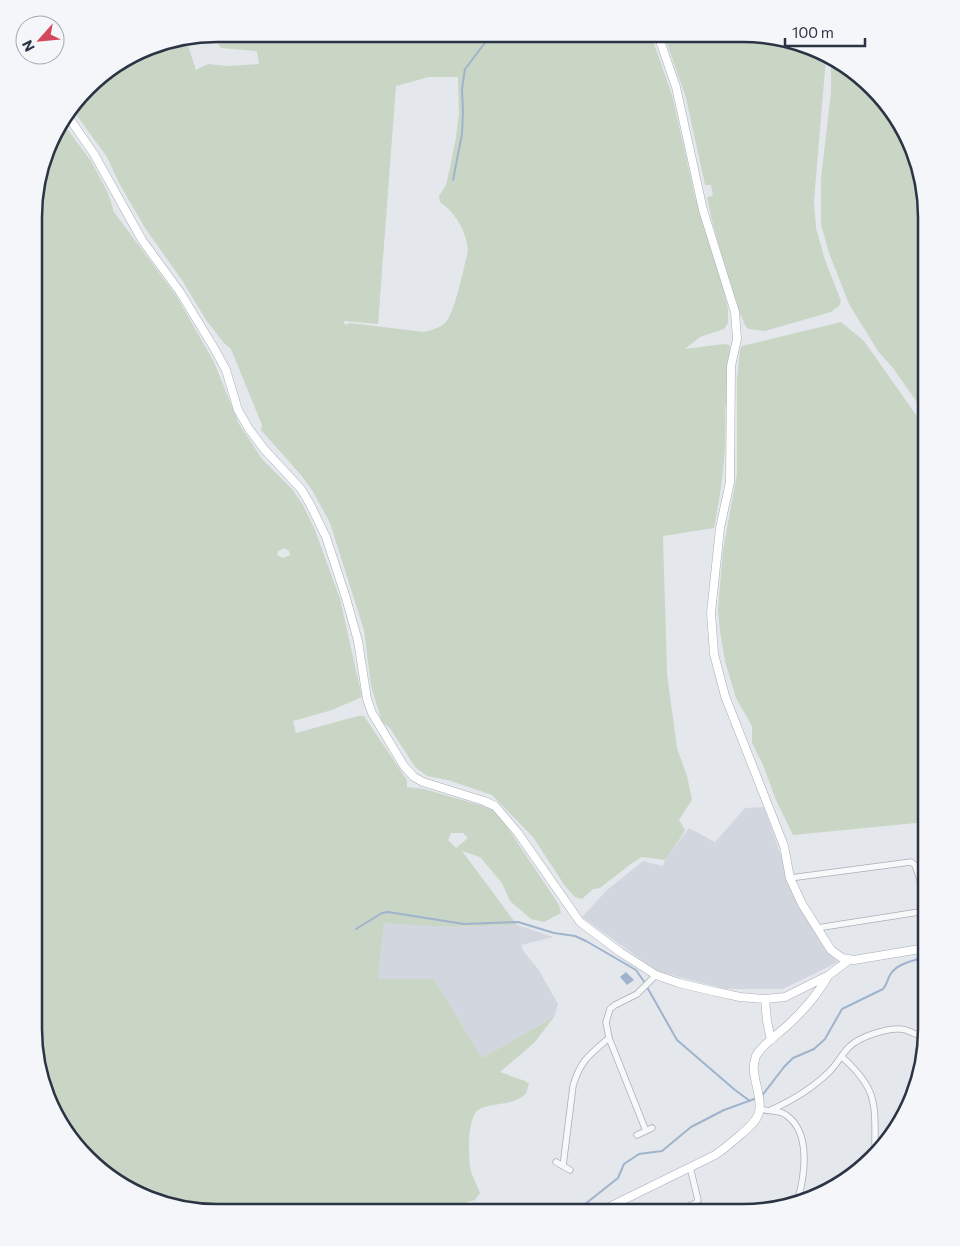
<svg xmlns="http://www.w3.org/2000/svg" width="960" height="1246" font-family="Commissioner,sans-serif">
  <rect width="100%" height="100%" fill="#e4e7ec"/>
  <path fill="#d2d6de" d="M764 807 797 901 825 950 838 962 783 989H725L657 971 582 917 607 890 643 861 663 866 665 860 689 828 715 842 745 808Z
    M384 922 450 927 517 925 553 937 521 945 524 952 538 969 558 1004 554 1017 482 1058 434 979H378Z"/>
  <path fill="#c9d6c5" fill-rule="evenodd" d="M217 34 651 35 672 95 695 197 721 277 728 309V323L724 329 700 337 685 349 724 344 730 345 727 404 725 407C727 451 722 486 714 528L663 536 667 674 677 748 687 776 692 800 679 820 685 830 681 837 665 860 642 857 632 863 600 888 593 889 582 899 575 897 565 886 533 837 492 795 448 780 427 776 415 767 390 728 382 722 371 686 364 630 330 523 312 490 301 475 261 430 262 425 231 349 224 343 206 320 182 280 145 228 118 181 107 157 72 109 97 79 158 44 186 39 196 70 208 64 227 66 259 64 257 51 221 48 211 35ZM429 77H458L459 113 456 137 450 168 446 185 439 196 440 202C455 212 467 232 468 251 464 266 455 312 446 322 440 328 432 330 424 332L350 323 345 325 344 321 378 324 396 86Z
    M664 35H767L826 58 814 201 816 228 825 260 841 301 839 306 831 312 765 331 749 329 746 327 735 302 712 221 707 197 713 196 711 185H705L686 98Z
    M831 60 845 65 907 136 926 217V415L893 368 878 351 849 304 829 253 821 224V179L831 92Z
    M62 122 91 161 108 193 114 212 177 297 214 362 239 424 262 459 292 489 303 505 315 530 340 599 362 697 332 710 293 721 296 733 358 716H364L407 780V787L424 789 490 808 499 815 559 905 561 913 544 922 531 919 510 901 502 883 480 857 462 851 517 925 450 927 384 923 378 979H434L482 1058 554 1017 534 1043 500 1072 525 1081 529 1084 526 1094C510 1107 490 1102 478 1110 467 1118 468 1158 471 1171 473 1178 477 1186 480 1193L475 1200 446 1208V1211H194L115 1181 53 1110 34 1029 35 193 58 126ZM285 548 289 551 290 555 283 558 277 555 278 551ZM451 833H463L468 838 456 848 448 840Z
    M841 322 864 341 926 429V822L793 835 776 800 763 765 752 743V726L736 698 725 661 720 632 718 610 723 550 737 474V380L740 350 742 346Z"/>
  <path fill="#9fb4cc" d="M626 972 634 980 627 985 620 977Z"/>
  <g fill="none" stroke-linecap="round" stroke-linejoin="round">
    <path stroke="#9fb4cc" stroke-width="2" d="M453 180 462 134 463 112 462 89 465 69 491 35
      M356 929 382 913 388 912 464 924 518 922 554 933 575 936 586 941 636 970 645 983
      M647 987 677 1040 735 1090 750 1101
      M761 1097 784 1067 793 1058 814 1049 825 1039 842 1009 883 989C887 985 887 980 890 975 897 963 913 961 926 957
      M575 1212 618 1178 624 1164 639 1154 662 1151 691 1127 724 1110 757 1098"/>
    <defs>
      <path id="street" d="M790 878 911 862 915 865 926 898
        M817 928 919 912 926 910
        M842 1057C878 1089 875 1104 875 1149
        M760 1109C769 1112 778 1109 786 1115 811 1132 805 1174 798 1199
        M771 1110C791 1101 814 1087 830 1071 837 1064 842 1054 849 1047 859 1037 886 1028 900 1029 907 1029 915 1034 922 1037L926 1036
        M646 1131 609 1038 606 1022 610 1009 615 1005 637 994 656 975
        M637 1135 652 1128
        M556 1162 570 1170
        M563 1166 573 1086C580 1061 590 1054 609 1038
        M674 1212 696 1203 698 1200 690 1167"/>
      <path id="secondary" d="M658 35 676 87 703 210 735 312 737 339 731 366 730 482 720 528 711 613 714 654 725 696 784 846 790 878 802 904 831 950 842 958 854 960 926 948
        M67 115 94 154 142 240 180 292 214 348 226 370 238 410 249 429 264 449 301 489 310 504 326 537 346 598 358 641 367 699 372 713 404 766 414 777 423 782 484 801 495 806 518 833 580 922 620 952 656 975 679 983 708 990 740 997 765 999 785 997 829 975 849 960
        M765 999 767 1021 771 1040
        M599 1212 715 1155C724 1149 731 1143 739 1136 762 1117 763 1112 756 1083 754 1074 752 1066 756 1056 763 1043 779 1034 789 1024 804 1010 818 994 828 976"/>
    </defs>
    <use href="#street" stroke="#a9aeb7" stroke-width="7"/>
    <use href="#secondary" stroke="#a9aeb7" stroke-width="9"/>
    <use href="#street" stroke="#f7f8fa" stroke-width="5.5"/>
    <use href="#secondary" stroke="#fff" stroke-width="8"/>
  </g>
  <path d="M0 0H960V1246H0ZM217 42H743A175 175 0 0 1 918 217V1029A175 175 0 0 1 743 1204H217A175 175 0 0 1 42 1029V217A175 175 0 0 1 217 42Z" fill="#f4f6f9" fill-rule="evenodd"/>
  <path fill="none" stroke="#2b3445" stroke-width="2.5" d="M217 42H743A175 175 0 0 1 918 217V1029A175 175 0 0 1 743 1204H217A175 175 0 0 1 42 1029V217A175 175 0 0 1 217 42Z"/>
  <g transform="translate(40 40) rotate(243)"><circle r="24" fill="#f4f6f9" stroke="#a4a8b1"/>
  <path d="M0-4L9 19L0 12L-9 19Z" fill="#d1495b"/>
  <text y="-8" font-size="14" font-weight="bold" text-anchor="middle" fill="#2b3445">N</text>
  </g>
  <path d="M785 38v8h80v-8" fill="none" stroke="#2b3445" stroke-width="2.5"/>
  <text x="792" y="38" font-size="15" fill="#2b3445" stroke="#f4f6f9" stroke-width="4" paint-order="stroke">100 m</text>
</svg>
